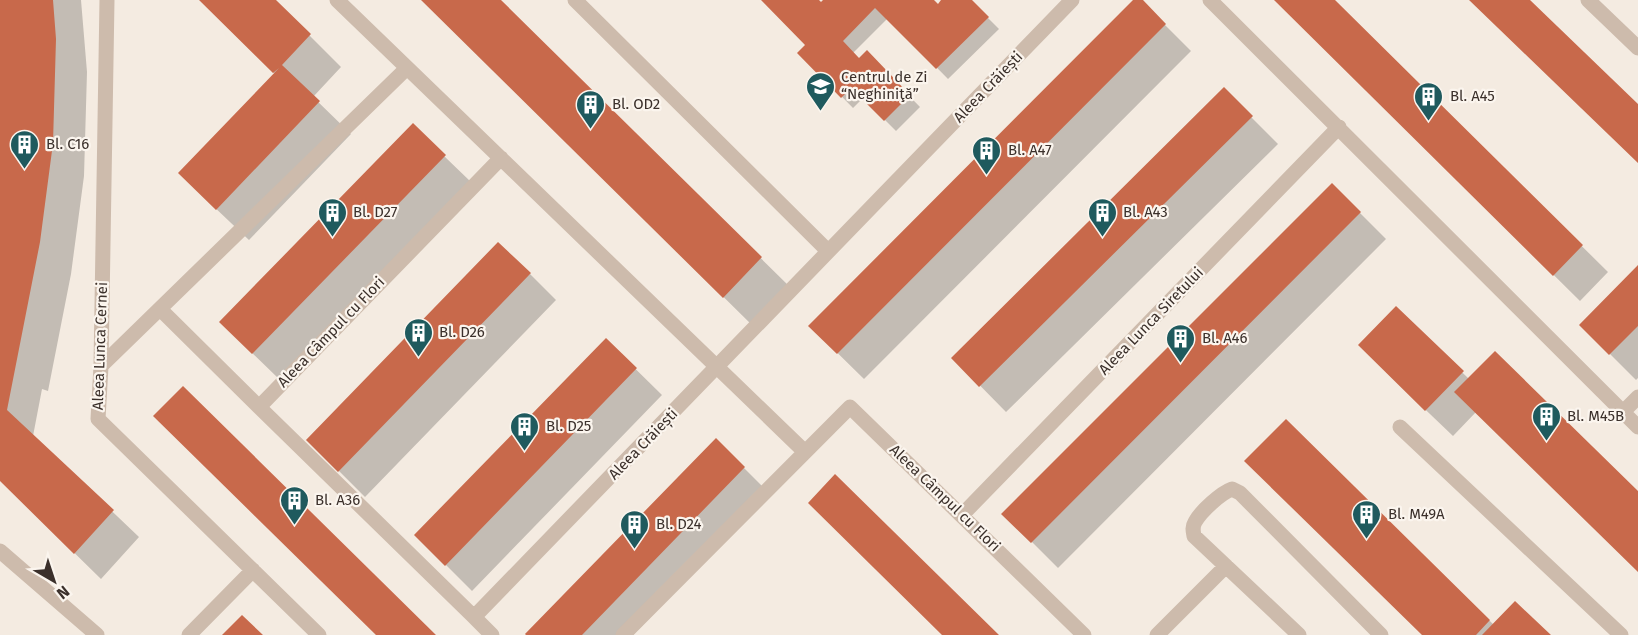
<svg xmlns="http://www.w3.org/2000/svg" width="1638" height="635" font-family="'Fira Sans',sans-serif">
  <rect width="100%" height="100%" fill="#f4ebe1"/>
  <path fill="#0003" d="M0 0H81L87 72 84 176 71 274 48 391 42 389 33 436 139 537 101 579 0 480Z
    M200 0H274L341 67 313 97 351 134 249 240 211 204 275 74Z
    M422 0H499L791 288 754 327Z
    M763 0H817L821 4 825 0H932L938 6 943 0H970L999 29 948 79 888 18 853 53 859 60 867 53 920 107 896 131 863 98 853 108 799 53 807 45Z
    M1135 0H1140L1191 51 864 379 810 326Z
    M1276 0H1333L1608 272 1580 301Z
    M1224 90 1278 144 1006 412 953 358Z
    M444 156 471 182 279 379 247 348Z
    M1332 185 1386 239 1058 568 1004 514Z
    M1638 267V378L1636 380 1581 325Z
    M530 274 556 300 365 497 308 440Z
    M1396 308 1469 379 1638 493V571L1476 412 1453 436 1386 372Z
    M606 340 662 395 472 591 416 535Z
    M1286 421 1494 625 1549 635H1424Z
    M716 440 770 494 633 635H528Z"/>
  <path fill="#c8694b" d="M0 0H53L56 39 53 143 40 242 7 410 114 510 74 554 0 481Z
    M199 0H276L311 34 282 65 320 101 216 210 178 173 279 68 273 73Z
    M421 0H501L762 257 723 298Z
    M761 0H819L821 2 823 0H934L938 4 941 0H972L989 17 936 69 875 8 843 41 859 58 867 50 910 95 884 121 851 88 841 98 797 53 805 45Z
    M1133 0H1143L1166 24 837 354 808 326Z
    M1274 0H1335L1583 245 1553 276Z
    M1469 0H1530L1638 104V163Z
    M1224 87 1253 116 979 387 951 358Z
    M413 123 446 155 252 354 219 322Z
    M1332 183 1361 212 1031 543 1001 514Z
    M498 242 531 273 338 472 306 440Z
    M1638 265V326L1609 355 1579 325Z
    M1396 306 1464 371 1425 411 1358 345Z
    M606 338 637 368 445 566 414 535Z
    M1495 351 1638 491V572L1454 392Z
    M183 386 436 635H376L153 416Z
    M1286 419 1490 620 1476 635H1422L1244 461Z
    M716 438 745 467 582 635H526L525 634Z
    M835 474 999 635H942L808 503Z
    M1515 601 1551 635H1482Z
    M242 615 263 635H222Z"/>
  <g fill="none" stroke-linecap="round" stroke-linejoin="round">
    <path stroke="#cdbbac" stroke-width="15" d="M107 0 101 366 98 419 319 635
      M337 0 805 452
      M575 0 828 251
      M1210 0 1638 427
      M1588 0 1638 48
      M160 309 259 407 501 158
      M101 366 407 68
      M259 407 474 617
      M1623 412 1638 397
      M1400 427 1621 635
      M962 515 1339 127
      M0 551 97 635
      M189 635 253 570
      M492 635 474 617 1072 0
      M623 635 850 407 1084 635
      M1157 635 1226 566
      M1299 635 1194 536C1193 531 1192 527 1195 522 1201 511 1221 493 1232 489L1240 493 1381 635"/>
  </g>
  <defs>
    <symbol id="school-pin" viewBox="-11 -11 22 30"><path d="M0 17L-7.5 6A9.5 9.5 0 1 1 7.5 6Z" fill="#1f5a5e" stroke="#fbf5ee"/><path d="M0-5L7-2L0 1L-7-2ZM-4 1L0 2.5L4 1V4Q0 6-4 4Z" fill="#fff"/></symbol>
    <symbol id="building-pin" viewBox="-11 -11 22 30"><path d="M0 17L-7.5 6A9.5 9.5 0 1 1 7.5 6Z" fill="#1f5a5e" stroke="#fbf5ee"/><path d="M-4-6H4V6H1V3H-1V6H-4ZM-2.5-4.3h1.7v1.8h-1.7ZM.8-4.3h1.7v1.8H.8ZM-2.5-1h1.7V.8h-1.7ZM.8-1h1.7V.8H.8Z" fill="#fff"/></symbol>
  </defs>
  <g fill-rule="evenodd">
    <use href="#school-pin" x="804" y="70" width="33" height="45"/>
    <use href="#building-pin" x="1412" y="80" width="33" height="45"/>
    <use href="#building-pin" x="574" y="88" width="33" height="45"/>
    <use href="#building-pin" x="8" y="128" width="33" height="45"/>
    <use href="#building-pin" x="970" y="134" width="33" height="45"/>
    <use href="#building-pin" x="316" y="196" width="33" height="45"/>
    <use href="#building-pin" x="1086" y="196" width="33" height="45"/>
    <use href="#building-pin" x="402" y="316" width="33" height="45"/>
    <use href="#building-pin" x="1164" y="322" width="33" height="45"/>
    <use href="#building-pin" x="1530" y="400" width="33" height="45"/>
    <use href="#building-pin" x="508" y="410" width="33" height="45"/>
    <use href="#building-pin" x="278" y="484" width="33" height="45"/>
    <use href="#building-pin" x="1350" y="498" width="33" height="45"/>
    <use href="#building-pin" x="618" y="508" width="33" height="45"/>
  </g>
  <g text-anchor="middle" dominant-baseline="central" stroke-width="4.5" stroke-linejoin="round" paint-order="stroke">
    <g font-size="15" fill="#3b302b" stroke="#fbf5ee" text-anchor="start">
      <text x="841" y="77">Centrul de Zi<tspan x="841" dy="17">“Neghiniţă”</tspan></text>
      <text x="1450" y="96">Bl. A45</text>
      <text x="612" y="104">Bl. OD2</text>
      <text x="46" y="144">Bl. C16</text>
      <text x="1008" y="150">Bl. A47</text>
      <text x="353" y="212">Bl. D27</text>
      <text x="1123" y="212">Bl. A43</text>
      <text x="439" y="332">Bl. D26</text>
      <text x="1202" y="338">Bl. A46</text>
      <text x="1567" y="416">Bl. M45B</text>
      <text x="546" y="426">Bl. D25</text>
      <text x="315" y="500">Bl. A36</text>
      <text x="1388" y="514">Bl. M49A</text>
      <text x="656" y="524">Bl. D24</text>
    </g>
    <g font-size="15" fill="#3b302b" stroke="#fbf5ee">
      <text transform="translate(988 87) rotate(-46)">Aleea Crăiești</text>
      <text transform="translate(1151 321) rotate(-46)">Aleea Lunca Siretului</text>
      <text transform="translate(331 332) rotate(-46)">Aleea Câmpul cu Flori</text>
      <text transform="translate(100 346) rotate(-88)">Aleea Lunca Cernei</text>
      <text transform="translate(643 444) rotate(-46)">Aleea Crăiești</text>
      <text transform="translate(945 498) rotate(44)">Aleea Câmpul cu Flori</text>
    </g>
  </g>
  <g transform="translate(54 581) rotate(141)" stroke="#fbf5ee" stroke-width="4.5" paint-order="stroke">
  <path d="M0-4.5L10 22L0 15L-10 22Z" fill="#3b302b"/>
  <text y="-9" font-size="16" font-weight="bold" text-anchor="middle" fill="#3b302b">N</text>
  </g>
</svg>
